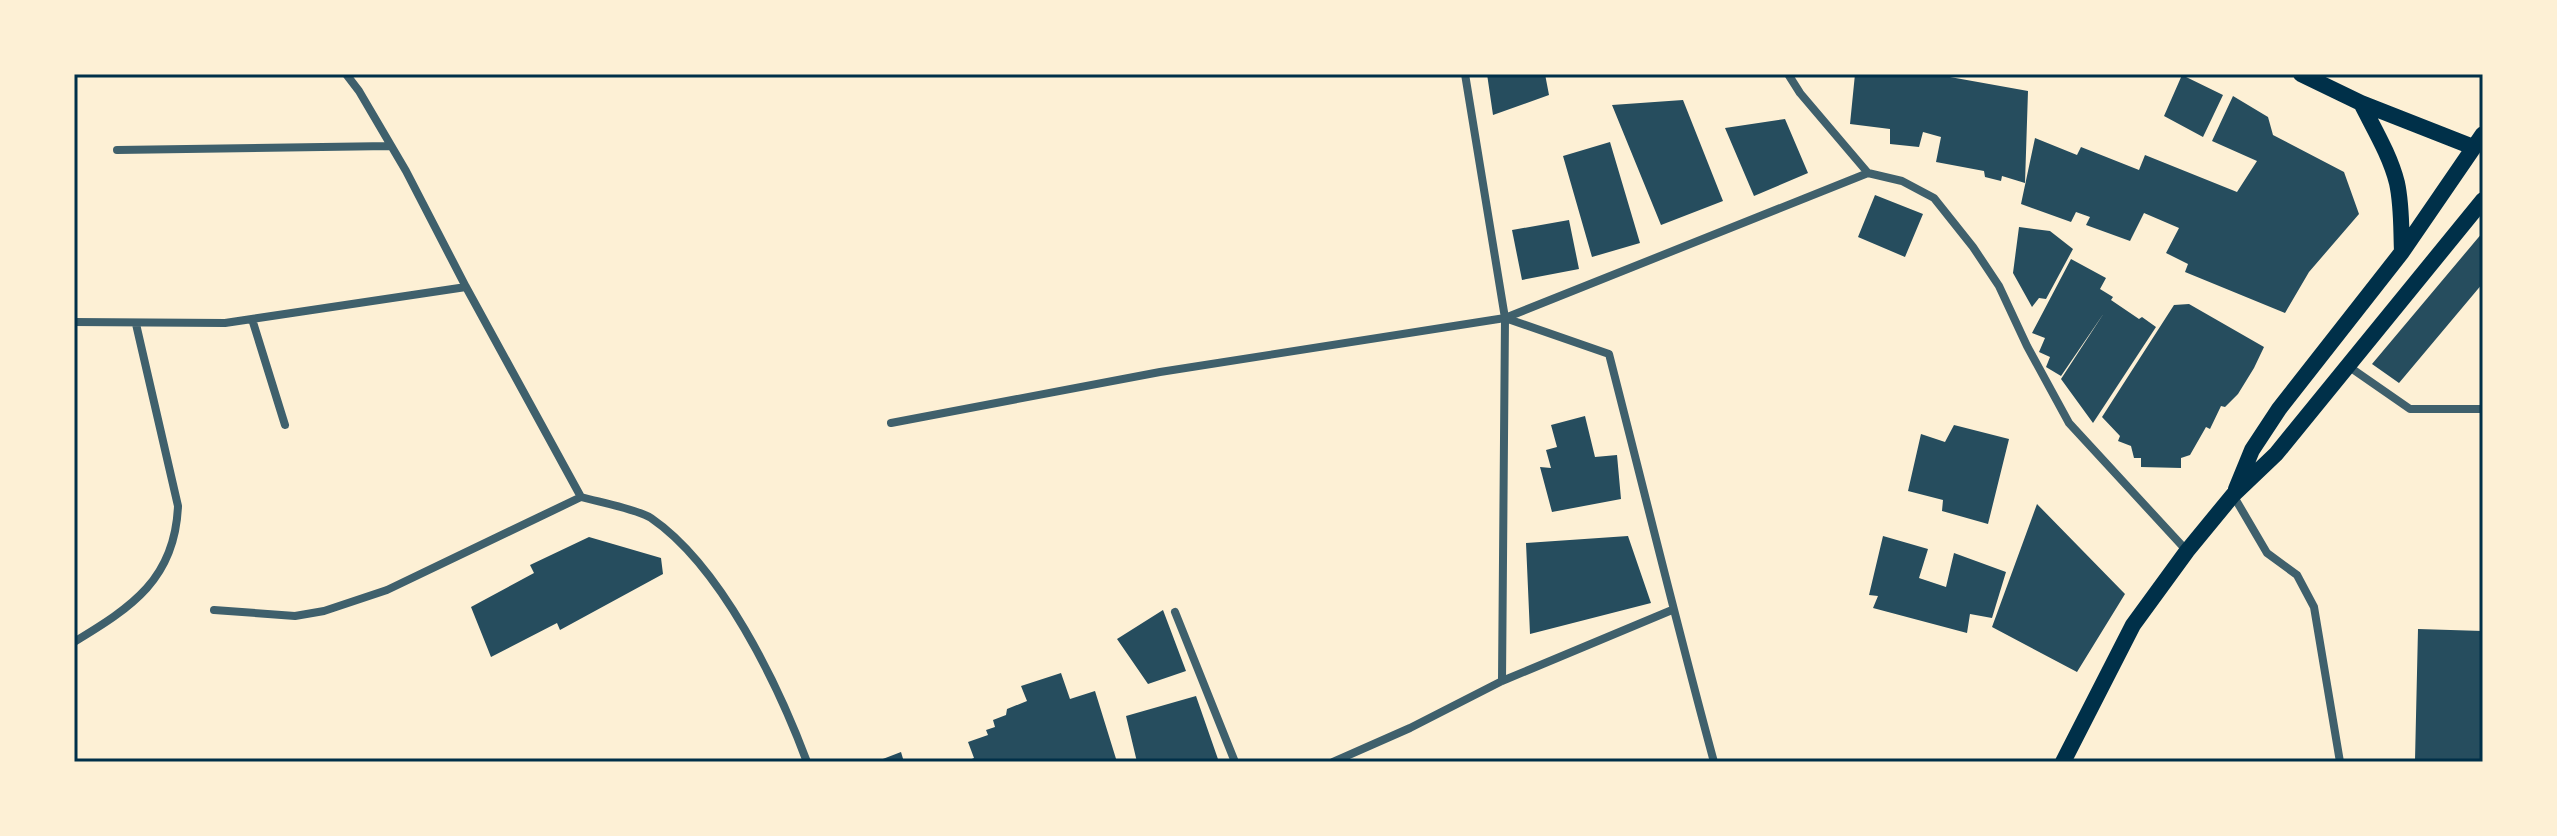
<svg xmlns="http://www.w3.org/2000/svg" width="2557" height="836" font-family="'PT Sans Narrow',sans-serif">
  <rect width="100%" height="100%" fill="#fdf0d5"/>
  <path fill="#264d5e" d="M1487 74H1545L1549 95 1493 115Z
    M1855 74H1952L1950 77 2028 91 2025 183 2002 176 2001 181 1985 177 1984 171 1936 162 1941 137 1923 132 1919 147 1890 144V129L1850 124Z
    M2182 75 2223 95 2203 137 2164 116Z
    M2233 96 2268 117 2273 135 2344 172 2359 214 2309 272 2285 313 2185 272 2188 264 2166 253 2179 228 2144 213 2130 241 2086 225 2090 217 2076 212 2071 222 2021 204 2035 138 2077 155 2081 147 2139 170 2145 155 2237 192 2257 161 2212 141Z
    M1683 100 1723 201 1661 225 1612 105Z
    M1785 119 1808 173 1754 196 1725 128Z
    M1610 142 1640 243 1592 257 1563 156Z
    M1875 195 1923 214 1905 257 1858 237Z
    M1569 220 1579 269 1522 280 1512 230Z
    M2019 227 2050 231 2073 249 2046 299 2039 298 2032 307 2013 273Z
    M2483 232V283L2399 383 2372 364Z
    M2071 259 2106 278 2100 289 2113 297 2111 300 2139 319 2142 317 2156 327 2093 423 2061 379 2104 313 2061 376 2046 367 2050 357 2039 352 2045 338 2032 333Z
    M2189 304 2264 347 2254 368 2238 394 2225 407 2221 406 2210 429 2206 427 2190 455 2181 458V468L2141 467V458H2134L2131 446 2118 441 2120 436 2102 417 2174 305Z
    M1585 416 1595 457 1617 455 1621 499 1552 512 1540 467 1551 468 1546 450 1557 447 1551 425Z
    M1954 425 2009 439 1988 524 1942 511 1943 500 1908 491 1921 434 1945 442Z
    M2037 504 2125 594 2077 672 1992 627Z
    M1628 536 1651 603 1530 634 1526 543Z
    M1883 536 1928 549 1919 578 1946 587 1954 553 2006 572 1992 618 1970 614 1967 633 1873 608 1878 596 1869 595Z
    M589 537 661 558 663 574 560 630 557 623 491 657 471 607 534 573 530 565Z
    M1163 610 1186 671 1148 684 1117 639Z
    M2418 629 2483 631V761L2415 760Z
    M1061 673 1070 699 1095 691 1117 762H965L974 758 968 742 988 735 986 730 995 727 993 720 1006 715 1007 709 1027 701 1021 686Z
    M1196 696 1219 762H1137L1126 716Z
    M901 752 904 762H875Z"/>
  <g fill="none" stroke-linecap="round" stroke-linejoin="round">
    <path stroke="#3f606c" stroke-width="8" d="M346 74 359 91 406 171 466 287 581 497C599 502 637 509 651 518 721 566 778 684 807 762
      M1465 74 1505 318 1502 681
      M1788 74 1800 93 1868 173 1902 181 1934 198 1973 247 1999 286 2027 346 2069 423 2187 551
      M117 150 390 146
      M1505 318 1609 354C1644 490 1677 626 1714 762
      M252 319 285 425
      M74 322 225 323 466 287
      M2348 366 2410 409H2483
      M891 423 1160 372 1505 318 1868 173
      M2233 495 2267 553 2297 575 2314 607 2340 762
      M214 610 295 616 324 611 387 590 581 497
      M1175 612 1235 762
      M74 642C132 607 175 579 178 506L136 324
      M1333 762 1410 728 1502 681 1672 610"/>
    <path stroke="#003049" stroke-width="16" d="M2301 74 2361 103 2473 147
      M2361 103C2374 129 2390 155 2397 183 2402 206 2401 229 2402 252
      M2236 489 2252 450 2279 409 2402 252 2483 134
      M2063 762 2133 625 2187 551 2233 495 2276 454 2483 200"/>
  </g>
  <rect width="2557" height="836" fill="none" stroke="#fdf0d5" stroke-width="152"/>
  <rect x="76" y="76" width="2405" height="684" fill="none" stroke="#003049" stroke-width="3"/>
</svg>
